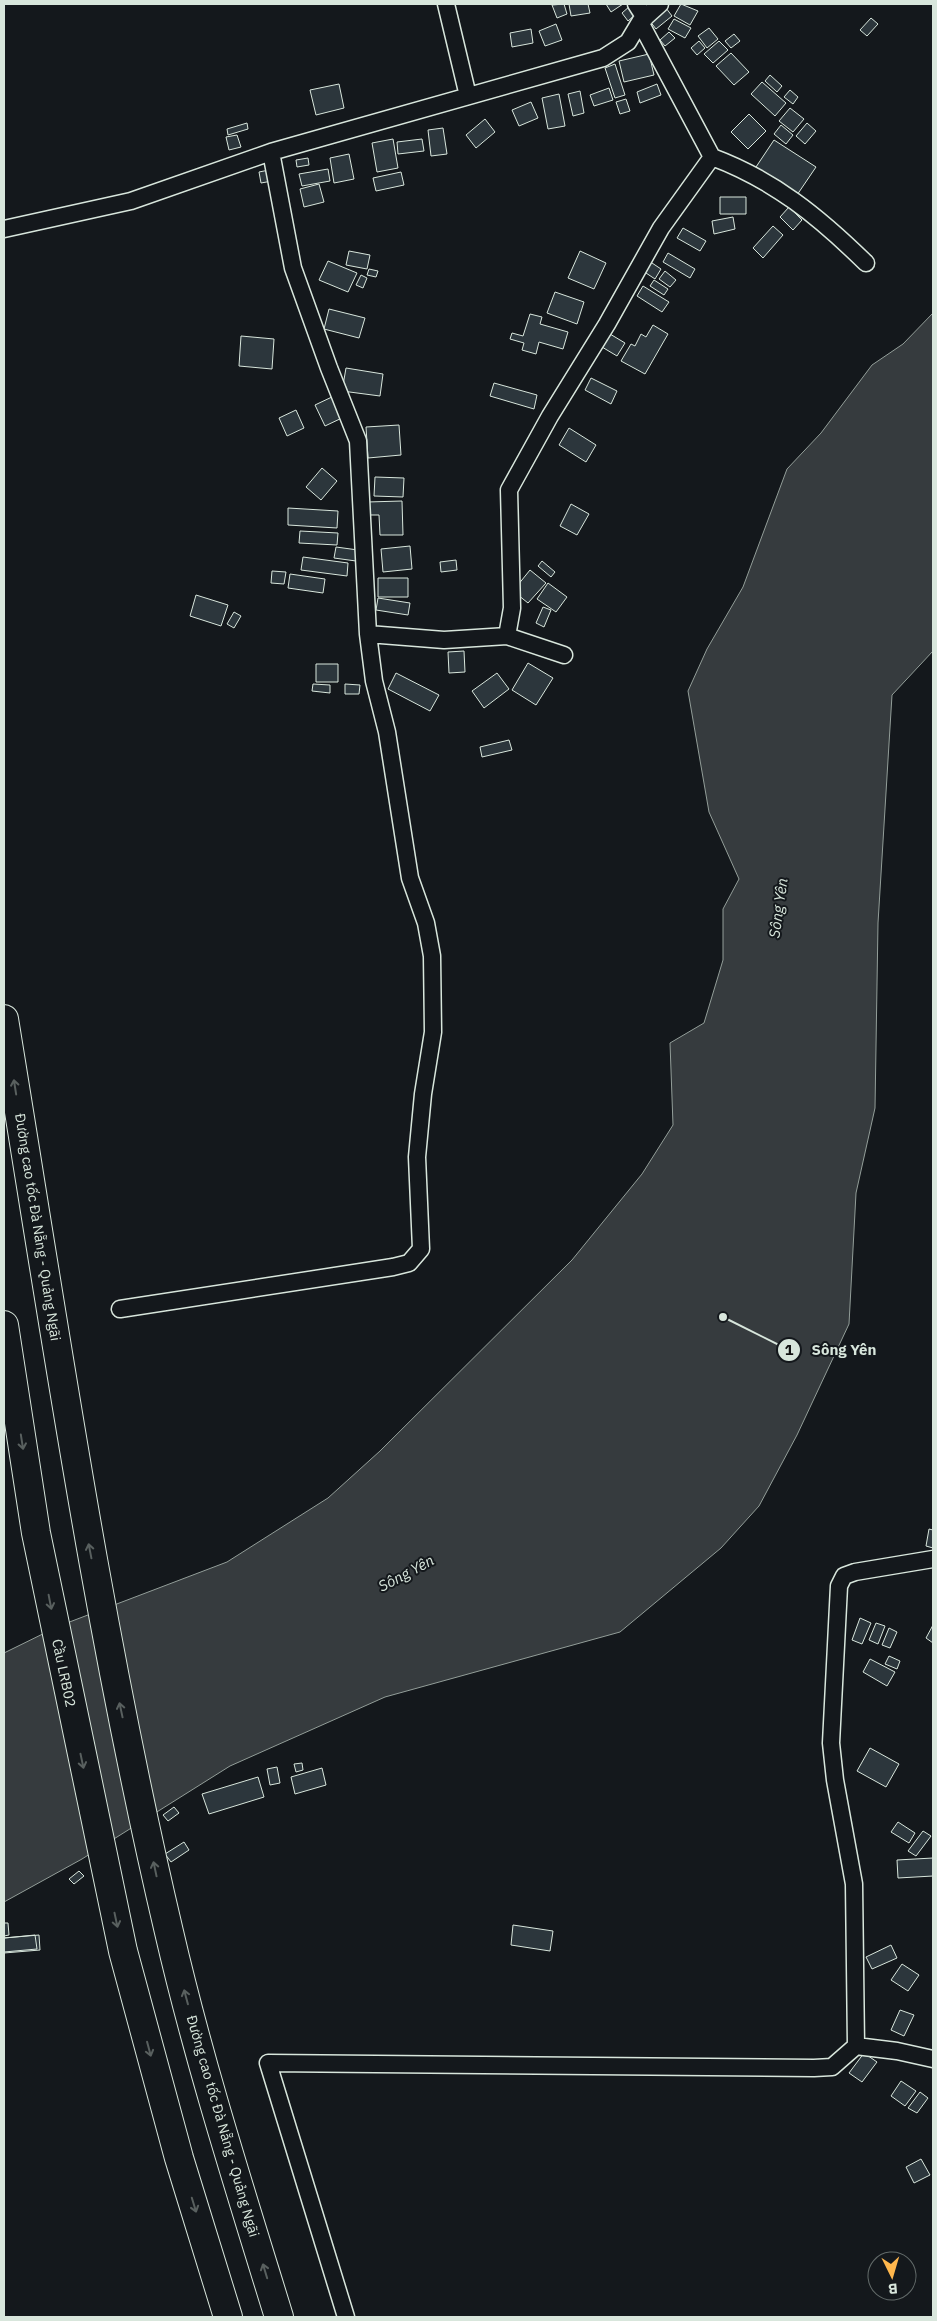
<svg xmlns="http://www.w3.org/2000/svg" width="937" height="2321" font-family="'IBM Plex Sans',sans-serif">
  <rect width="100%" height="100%" fill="#14181c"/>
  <path fill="#363b3e" stroke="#939e99" d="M933 313V651L892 695 878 923 875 1108 856 1193 849 1324 797 1435 759 1506 721 1548 620 1632 385 1697 230 1766 82 1859 4 1902V1653L59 1626 227 1562 328 1498 380 1451 572 1260 642 1174 673 1125 670 1043 704 1023 723 960V909L739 879 709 812 688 691 707 649 743 587 787 469 821 433 872 365 903 344Z"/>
  <path fill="#2c363c" stroke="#d8e6dc" d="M564 4 567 14 557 18 552 5Z
    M569 4H588L590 13 571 16Z
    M606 4H623L611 12Z
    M681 4 698 11 690 25 674 16Z
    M630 6 636 14 628 21 622 13Z
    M666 8 672 16 656 29 649 20Z
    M871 18 878 24 867 36 860 30Z
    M674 19 691 28 685 38 668 29Z
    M556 24 562 40 545 46 539 31Z
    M709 28 718 39 707 48 698 36Z
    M531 29 533 43 512 47 510 33Z
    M669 32 675 38 665 46 660 40Z
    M734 34 740 41 731 48 725 41Z
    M699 41 705 48 697 55 691 48Z
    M719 41 728 50 713 63 704 54Z
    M731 53 749 72 734 85 716 66Z
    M649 54 654 75 624 82 619 61Z
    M615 64 625 95 615 98 605 68Z
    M770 75 782 86 777 92 765 81Z
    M762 82 786 103 775 116 751 94Z
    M339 84 344 108 316 115 310 90Z
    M657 84 661 95 640 103 637 92Z
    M609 88 613 100 594 106 590 95Z
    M790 90 798 97 793 104 784 97Z
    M580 91 584 113 573 116 568 94Z
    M559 94 565 126 548 129 542 98Z
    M626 99 630 111 620 114 616 102Z
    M531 102 538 118 519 126 512 110Z
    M790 108 804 119 793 132 779 121Z
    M749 114 766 131 748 149 731 132Z
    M485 119 495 132 476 148 466 135Z
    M247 123 248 129 228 135 227 129Z
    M807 123 816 131 805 144 796 136Z
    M781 125 793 135 786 144 774 134Z
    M443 128 447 154 431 156 428 130Z
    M237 135 241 147 229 150 226 137Z
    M393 139 398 168 377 172 372 143Z
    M422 139 424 151 398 154 397 142Z
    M774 140 816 167 797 195 756 167Z
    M349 154 354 179 334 183 330 158Z
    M308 158 309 165 297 167 296 160Z
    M328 169 330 181 302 186 299 174Z
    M269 170 272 181 261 183 259 172Z
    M401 172 404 185 376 191 373 178Z
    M319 184 324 202 304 207 300 189Z
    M720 197H746V214H720Z
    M789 207 802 220 793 230 780 217Z
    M733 217 735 229 714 234 712 221Z
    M773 226 783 235 763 258 753 248Z
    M683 228 706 241 700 251 677 238Z
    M349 251 370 255 367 269 346 265Z
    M580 251 606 263 594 289 568 278Z
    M668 253 695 269 690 278 663 262Z
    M328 261 357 273 348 292 319 280Z
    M649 261 661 269 655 279 643 271Z
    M369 269 378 271 376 277 367 275Z
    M665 271 676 280 670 287 659 279Z
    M361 275 367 278 363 288 356 285Z
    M654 280 668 289 664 295 650 286Z
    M643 286 669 302 662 312 637 296Z
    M555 292 584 302 577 324 547 313Z
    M329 309 365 318 359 338 324 329Z
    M530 314 542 317 540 324 568 332 563 349 539 342 536 354 522 350 524 343 510 339 512 333 523 336Z
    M653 325 668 334 645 374 621 361 631 344 635 346 641 334 646 337Z
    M605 331 625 343 617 356 597 344Z
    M241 336 274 339 272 369 239 366Z
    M346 368 383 374 380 396 342 391Z
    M591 378 617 391 611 404 585 390Z
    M494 383 537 395 534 409 490 396Z
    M334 396 344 417 325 426 315 405Z
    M296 410 304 428 287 436 279 418Z
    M399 425 401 455 368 458 366 427Z
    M569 428 596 445 586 462 559 445Z
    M322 468 337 481 321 500 306 487Z
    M375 477 404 478 403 497 374 496Z
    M402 501 403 535H380L379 515H367V502Z
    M571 504 589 514 577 535 560 526Z
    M288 508 338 511 337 528 288 525Z
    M300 531 338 533 337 545 299 543Z
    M410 546 412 569 383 572 381 549Z
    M336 547 358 550 356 561 334 558Z
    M303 557 348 563 347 576 301 570Z
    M456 560 457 570 441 572 440 562Z
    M542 561 555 572 551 577 538 566Z
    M530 570 546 583 528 603 513 591Z
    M272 571 286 572 284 584 271 583Z
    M290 574 325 579 323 593 288 588Z
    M378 578H408V597H378Z
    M548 583 567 597 556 612 537 599Z
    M196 595 228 605 221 626 190 616Z
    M378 598 410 603 408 615 376 610Z
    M543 607 551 610 544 627 536 623Z
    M234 612 241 616 234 628 227 624Z
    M464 651 465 672 449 673 448 652Z
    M528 663 553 678 536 705 512 690Z
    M316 664H338V682H316Z
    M396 673 439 695 430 711 388 689Z
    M497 673 509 689 484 708 472 691Z
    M313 684 330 685V693L312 691Z
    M345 684 360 685 359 694H345Z
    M509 740 512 750 482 757 480 747Z
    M929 1529 933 1530V1548L926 1546Z
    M860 1618 871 1623 862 1644 852 1640Z
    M876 1623 885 1626 878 1644 869 1640Z
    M933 1625V1643L926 1638Z
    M889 1628 897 1632 890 1648 882 1645Z
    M889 1656 900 1661 897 1669 885 1664Z
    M870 1659 895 1672 887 1686 863 1672Z
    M870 1748 899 1764 886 1787 857 1771Z
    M302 1763 303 1770 296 1772 294 1764Z
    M277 1767 280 1783 270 1785 267 1769Z
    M322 1768 326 1785 295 1794 291 1777Z
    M258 1777 264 1797 209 1814 202 1794Z
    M174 1807 179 1813 168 1821 163 1815Z
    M898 1822 915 1833 909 1843 891 1832Z
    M923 1831 931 1836 916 1856 908 1851Z
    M184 1842 189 1850 171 1862 165 1854Z
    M933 1858V1876L898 1878 897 1860Z
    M79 1871 84 1876 74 1884 69 1879Z
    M4 1923H8L9 1935 4 1936Z
    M513 1925 553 1931 550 1951 511 1945Z
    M35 1935 37 1949 4 1952V1938Z
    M39 1935 40 1950 4 1953V1938Z
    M891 1945 897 1958 872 1969 866 1957Z
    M902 1964 919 1975 908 1991 891 1980Z
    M900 2010 914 2015 904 2036 891 2030Z
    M864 2053 877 2062 862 2082 849 2073Z
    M901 2081 916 2091 905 2106 891 2096Z
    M920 2092 928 2098 917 2113 908 2108Z
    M921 2159 930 2175 914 2183 906 2167Z"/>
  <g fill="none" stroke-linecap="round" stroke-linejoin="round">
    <defs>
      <path id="street" d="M446 4 468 96
        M636 4 645 18
        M640 22 712 157
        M4 229 131 201 271 152 603 58 628 42 640 22 660 4
        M368 634 444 640 507 636 564 655
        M507 636 512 608 509 490 550 416 607 324 661 228 712 157C774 180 819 217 866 263
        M120 1309 393 1267 409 1263 421 1249 417 1157 423 1094 433 1032 432 956 426 923 410 878 387 732 374 681 368 634 358 441 329 368 293 268 271 152
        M856 2046 897 2051 933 2059
        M346 2317 268 2063 814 2068 832 2067 856 2046 854 1884 835 1780 831 1743 839 1586 844 1576 855 1572 933 1559"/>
      <path id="highway" d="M4 1019C54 1324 98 1631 169 1932 199 2062 240 2190 279 2317
        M4 1325 36 1533 123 1951 179 2158 228 2317"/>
    </defs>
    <use href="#street" stroke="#d8e6dc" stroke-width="19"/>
    <use href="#highway" stroke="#d8e6dc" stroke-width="30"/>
    <use href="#street" stroke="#14181c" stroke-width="16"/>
    <use href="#highway" stroke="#14181c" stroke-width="28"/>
  </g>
  <defs><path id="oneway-shaft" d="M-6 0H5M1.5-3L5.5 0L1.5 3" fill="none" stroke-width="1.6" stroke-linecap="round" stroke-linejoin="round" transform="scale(1.25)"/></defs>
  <g stroke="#59605f">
    <use href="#oneway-shaft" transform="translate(15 1087) rotate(-99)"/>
    <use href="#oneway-shaft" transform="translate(22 1442) rotate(81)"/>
    <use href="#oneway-shaft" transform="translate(90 1551) rotate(-101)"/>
    <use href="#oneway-shaft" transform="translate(50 1602) rotate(79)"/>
    <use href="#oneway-shaft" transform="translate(121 1710) rotate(-102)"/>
    <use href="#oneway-shaft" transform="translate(82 1761) rotate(78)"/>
    <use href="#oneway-shaft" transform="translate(155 1869) rotate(-102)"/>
    <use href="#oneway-shaft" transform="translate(116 1920) rotate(78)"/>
    <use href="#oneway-shaft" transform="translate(186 1997) rotate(-105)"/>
    <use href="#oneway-shaft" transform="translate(149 2049) rotate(75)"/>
    <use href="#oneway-shaft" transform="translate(194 2205) rotate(73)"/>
    <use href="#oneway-shaft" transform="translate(265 2271) rotate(-107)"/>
  </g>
  <g text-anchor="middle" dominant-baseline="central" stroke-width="4" stroke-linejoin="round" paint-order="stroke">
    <g font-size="14" fill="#d8e6dc" stroke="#14181c">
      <text transform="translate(38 1227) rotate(81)">Đường cao tốc Đà Nẵng - Quảng Ngãi</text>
      <text transform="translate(64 1673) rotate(78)">Cầu LRB02</text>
      <text transform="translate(223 2126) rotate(74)">Đường cao tốc Đà Nẵng - Quảng Ngãi</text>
    </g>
    <g font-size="15" font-style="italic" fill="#d8e6dc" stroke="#14181c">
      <text transform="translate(778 908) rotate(-82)">Sông Yên</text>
      <text transform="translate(406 1573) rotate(-28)">Sông Yên</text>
    </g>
  </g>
  <path fill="none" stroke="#d8e6dc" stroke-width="2" d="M723 1317L789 1350"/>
  <g fill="#d8e6dc" stroke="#14181c" stroke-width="2">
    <circle cx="723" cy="1317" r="5"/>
    <circle cx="789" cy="1350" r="12"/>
  </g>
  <g font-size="15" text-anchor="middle" font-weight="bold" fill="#111">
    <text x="789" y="1355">1</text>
  </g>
  <g font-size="15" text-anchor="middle" font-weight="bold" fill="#d8e6dc" stroke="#14181c" stroke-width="4" stroke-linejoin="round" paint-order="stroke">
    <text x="844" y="1355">Sông Yên</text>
  </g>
  <rect width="937" height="2321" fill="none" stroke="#d8e6dc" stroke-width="10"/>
  <g transform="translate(892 2276) rotate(175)"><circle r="24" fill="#14181c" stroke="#626a69"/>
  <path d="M0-4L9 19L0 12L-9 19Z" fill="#ffb74d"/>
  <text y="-8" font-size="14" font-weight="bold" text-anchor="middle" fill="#d8e6dc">B</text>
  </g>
</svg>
